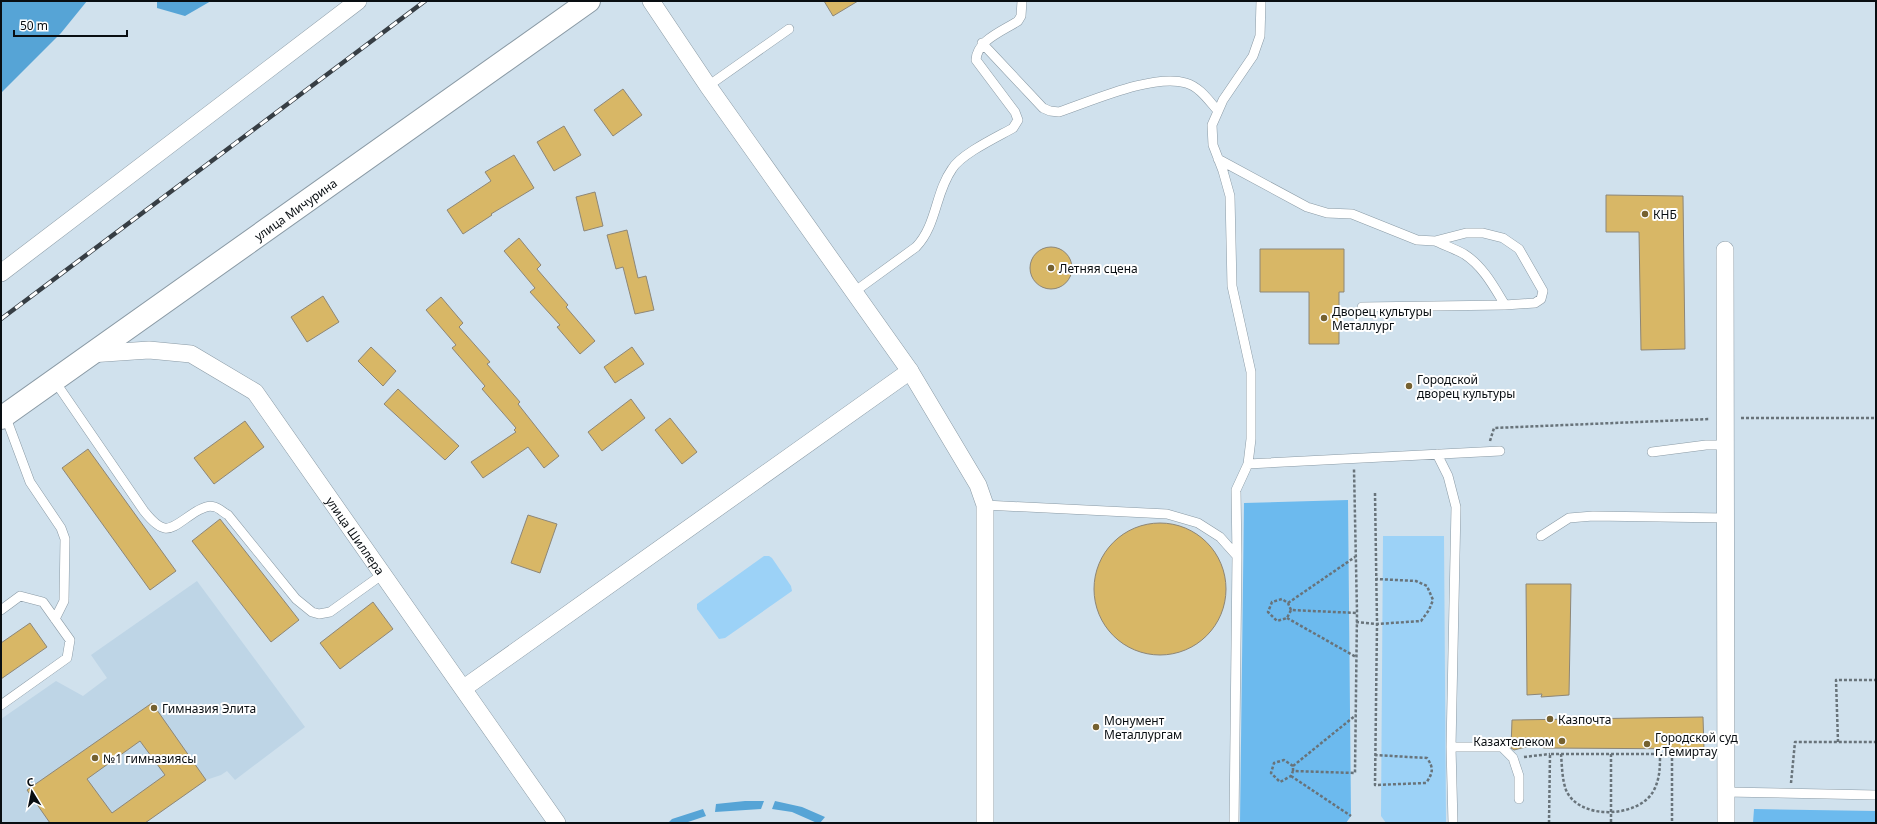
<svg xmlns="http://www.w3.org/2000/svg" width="1877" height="824" font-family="'Noto Sans',sans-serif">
  <rect width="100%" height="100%" fill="#d0e1ed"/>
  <path fill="#bed5e6" d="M197 581 305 727 235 780 227 771 221 775 206 780 145 823H1V719L56 681 83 696 107 678 91 655Z"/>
  <path fill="#9cd2f7" d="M1383 536H1444L1446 823H1386L1381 816Z
    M764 556H769L772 558 791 586 792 591 725 638 719 639 697 609V604Z"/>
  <path fill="#6cbaee" d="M1348 500 1351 816 1346 823H1240L1244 503Z
    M1754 809 1876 811V823H1753Z"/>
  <path fill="#56a4d6" d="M1 1H87L61 33 1 93Z
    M157 1H211L185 16 157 8Z
    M745 801H764L761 809 715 812 716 804Z
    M775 801 802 807 825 817 820 823H817L792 812 772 809Z
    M703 809 706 816 685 823H668L672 819Z"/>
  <path fill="#d8b766" stroke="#8d8677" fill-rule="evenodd" d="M824 1H858L833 16Z
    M623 89 642 115 613 136 594 110Z
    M564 126 581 155 554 171 537 142Z
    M514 155 534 188 491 214 492 215 463 234 447 210 491 181 485 172Z
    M595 192 603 226 584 231 576 197Z
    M1606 195 1683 196 1685 349 1641 350 1639 232H1606Z
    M627 230 638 278 646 276 654 310 635 314 623 267 616 269 607 235Z
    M519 238 541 265 537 269 568 305 566 307 595 341 580 354 557 327 560 325 530 292 535 288 504 251Z
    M1030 268a21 21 0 1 1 42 0a21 21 0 1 1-42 0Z
    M1260 249H1344V292H1339V344H1309V292H1260Z
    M323 296 339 322 307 342 291 317Z
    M441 297 463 323 459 327 490 362 487 364 520 402 518 404 559 456 544 468 528 447 483 478 471 462 516 432 514 430 516 428 482 389 485 386 452 348 456 345 426 310Z
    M371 347 396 371 383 386 358 361Z
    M632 347 644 364 615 383 604 367Z
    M398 389 459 446 445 460 384 404Z
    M631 399 645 418 602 451 588 432Z
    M670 418 697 452 682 464 655 430Z
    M245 421 264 447 214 484 194 458Z
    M88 449 176 571 150 590 62 468Z
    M528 515 557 524 540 573 511 563Z
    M220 519 299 620 271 642 192 541Z
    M1094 589a66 66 0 1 1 132 0a66 66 0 1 1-132 0Z
    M1526 584H1571L1569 695 1541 697 1542 694 1527 695Z
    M373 602 393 629 340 669 320 643Z
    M30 623 47 647 1 679V643Z
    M152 703 206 780 145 823H50L27 790ZM140 741 165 775 112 813 87 779Z
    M1703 717 1704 749 1544 748 1534 745 1514 750 1511 748 1512 720Z"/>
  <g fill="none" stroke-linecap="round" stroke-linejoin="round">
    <defs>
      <path id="service" d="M982 43 1043 108 1050 111 1059 112C1092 101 1154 73 1186 83 1200 87 1209 101 1218 111
        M708 86 789 29
        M1218 159 1307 207 1327 213 1352 214 1417 240 1435 241 1466 233H1483L1503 238 1519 249 1543 291 1541 299 1535 303 1505 305 1362 307
        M1435 241C1444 245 1455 249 1464 254 1483 266 1494 287 1505 305
        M854 292 916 247C937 225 935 193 952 169 961 154 997 137 1013 128L1018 120 1015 112 976 60C977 40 1003 31 1018 21L1021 16 1022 1
        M54 380 144 511C167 540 171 527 197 511 203 508 207 505 215 507 219 508 224 513 228 515L296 599 312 612 319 614 330 612 383 574
        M5 415 30 482 61 528 65 539 64 601 55 619
        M1652 452 1706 445H1725
        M1437 454 1448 476 1456 507 1451 747 1453 823
        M1248 464 1500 451
        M985 505 1167 514 1198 523 1220 537 1237 556
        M1541 536 1569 518 1593 516 1725 518
        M1 610 20 596 43 602 70 640 67 658 1 705
        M1451 747H1502L1513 758 1519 776V799
        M1726 792 1876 795
        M1234 823 1237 556 1236 490 1248 464 1251 439V372L1232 286 1230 196 1223 171 1213 145 1212 125 1223 100 1253 56 1260 36 1261 1"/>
      <g id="minor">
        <path d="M651 1 708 86 910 371 978 485 985 505V823"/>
        <path d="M1725 250 1726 823"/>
        <path d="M1 273 358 1"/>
        <path id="s1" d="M90 354 149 350 191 354 255 392 557 823"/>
        <path d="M464 688 910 371"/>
      </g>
      <g id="secondary">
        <path id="s2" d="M1 418 589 1"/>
      </g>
    </defs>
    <use href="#service" stroke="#8a9aa5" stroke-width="10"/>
    <use href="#minor" stroke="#8a9aa5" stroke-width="18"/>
    <use href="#secondary" stroke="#8a9aa5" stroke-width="24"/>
    <path stroke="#68737a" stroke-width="2.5" stroke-dasharray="3 2" stroke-linecap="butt" d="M1741 418H1876
      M1490 441 1494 428 1710 419
      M1375 493 1377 624 1375 785 1426 783C1433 773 1434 768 1427 758L1375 755
      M1288 603 1355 557
      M1291 610 1288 603 1282 599 1272 602 1268 612 1277 621 1287 618 1291 610 1357 613
      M1287 618 1356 657
      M1356 622 1377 624 1421 621 1429 610 1433 600 1427 586 1416 581 1376 579
      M1838 742 1836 680H1876
      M1561 754C1562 766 1562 779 1566 790 1579 821 1640 818 1654 790 1660 778 1660 767 1660 754
      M1611 754V823
      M1524 757 1550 754
      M1293 766 1356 715
      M1293 771V766L1284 760 1274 763 1271 773 1280 782 1291 776 1293 771 1355 773 1357 613 1354 469
      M1291 776 1351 816
      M1791 783 1795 742H1876
      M1549 823 1550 754H1672V823"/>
    <use href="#service" stroke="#fff" stroke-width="9"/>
    <use href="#minor" stroke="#fff" stroke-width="17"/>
    <use href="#secondary" stroke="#fff" stroke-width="22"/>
    <defs>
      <path id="rail" d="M1 319 425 1"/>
    </defs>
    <use href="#rail" stroke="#373e44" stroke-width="4.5"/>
    <use href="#rail" stroke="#fff" stroke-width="3" stroke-dasharray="9" stroke-linecap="butt"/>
  </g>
  <g fill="#756130" stroke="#fff" stroke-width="1.5">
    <circle cx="1645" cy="214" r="4"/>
    <circle cx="1051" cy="268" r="4"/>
    <circle cx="1324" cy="318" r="4"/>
    <circle cx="1409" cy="386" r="4"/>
    <circle cx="154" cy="708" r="4"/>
    <circle cx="1550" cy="719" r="4"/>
    <circle cx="1096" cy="727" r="4"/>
    <circle cx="1562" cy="741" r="4"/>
    <circle cx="1647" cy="744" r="4"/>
    <circle cx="95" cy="758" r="4"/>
  </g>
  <g text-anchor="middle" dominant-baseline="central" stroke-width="4" stroke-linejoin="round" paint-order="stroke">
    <g font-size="12" fill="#090e12" stroke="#fff">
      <text stroke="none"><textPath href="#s2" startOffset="361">улица Мичурина</textPath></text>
      <text stroke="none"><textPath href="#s1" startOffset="351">улица Шиллера</textPath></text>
    </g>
    <g font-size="12" fill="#090e12" stroke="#fff" text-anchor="start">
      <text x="1653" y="214">КНБ</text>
      <text x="1059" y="268">Летняя сцена</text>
      <text x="1332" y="311">Дворец культуры<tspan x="1332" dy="14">Металлург</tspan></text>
      <text x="1417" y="379">Городской<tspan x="1417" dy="14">дворец культуры</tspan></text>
      <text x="162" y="708">Гимназия Элита</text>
      <text x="1558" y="719">Казпочта</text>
      <text x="1104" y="720">Монумент<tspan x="1104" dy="14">Металлургам</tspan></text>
      <text x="1655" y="737">Городской суд<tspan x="1655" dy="14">г.Темиртау</tspan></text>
      <text x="1554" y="741" text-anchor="end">Казахтелеком</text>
      <text x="103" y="758">№1 гимназиясы</text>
    </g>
  </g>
  <rect width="1877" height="824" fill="none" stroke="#090e12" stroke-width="4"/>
  <g transform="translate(32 792) rotate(350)" stroke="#ffffff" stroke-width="3" paint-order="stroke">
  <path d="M0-3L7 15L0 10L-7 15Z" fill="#090e12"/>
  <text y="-6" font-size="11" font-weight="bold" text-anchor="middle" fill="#090e12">С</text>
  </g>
  <path d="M14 30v6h113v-6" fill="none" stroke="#090e12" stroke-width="2"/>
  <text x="20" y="30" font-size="12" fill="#090e12" stroke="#ffffff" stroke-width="3" paint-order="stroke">50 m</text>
</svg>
